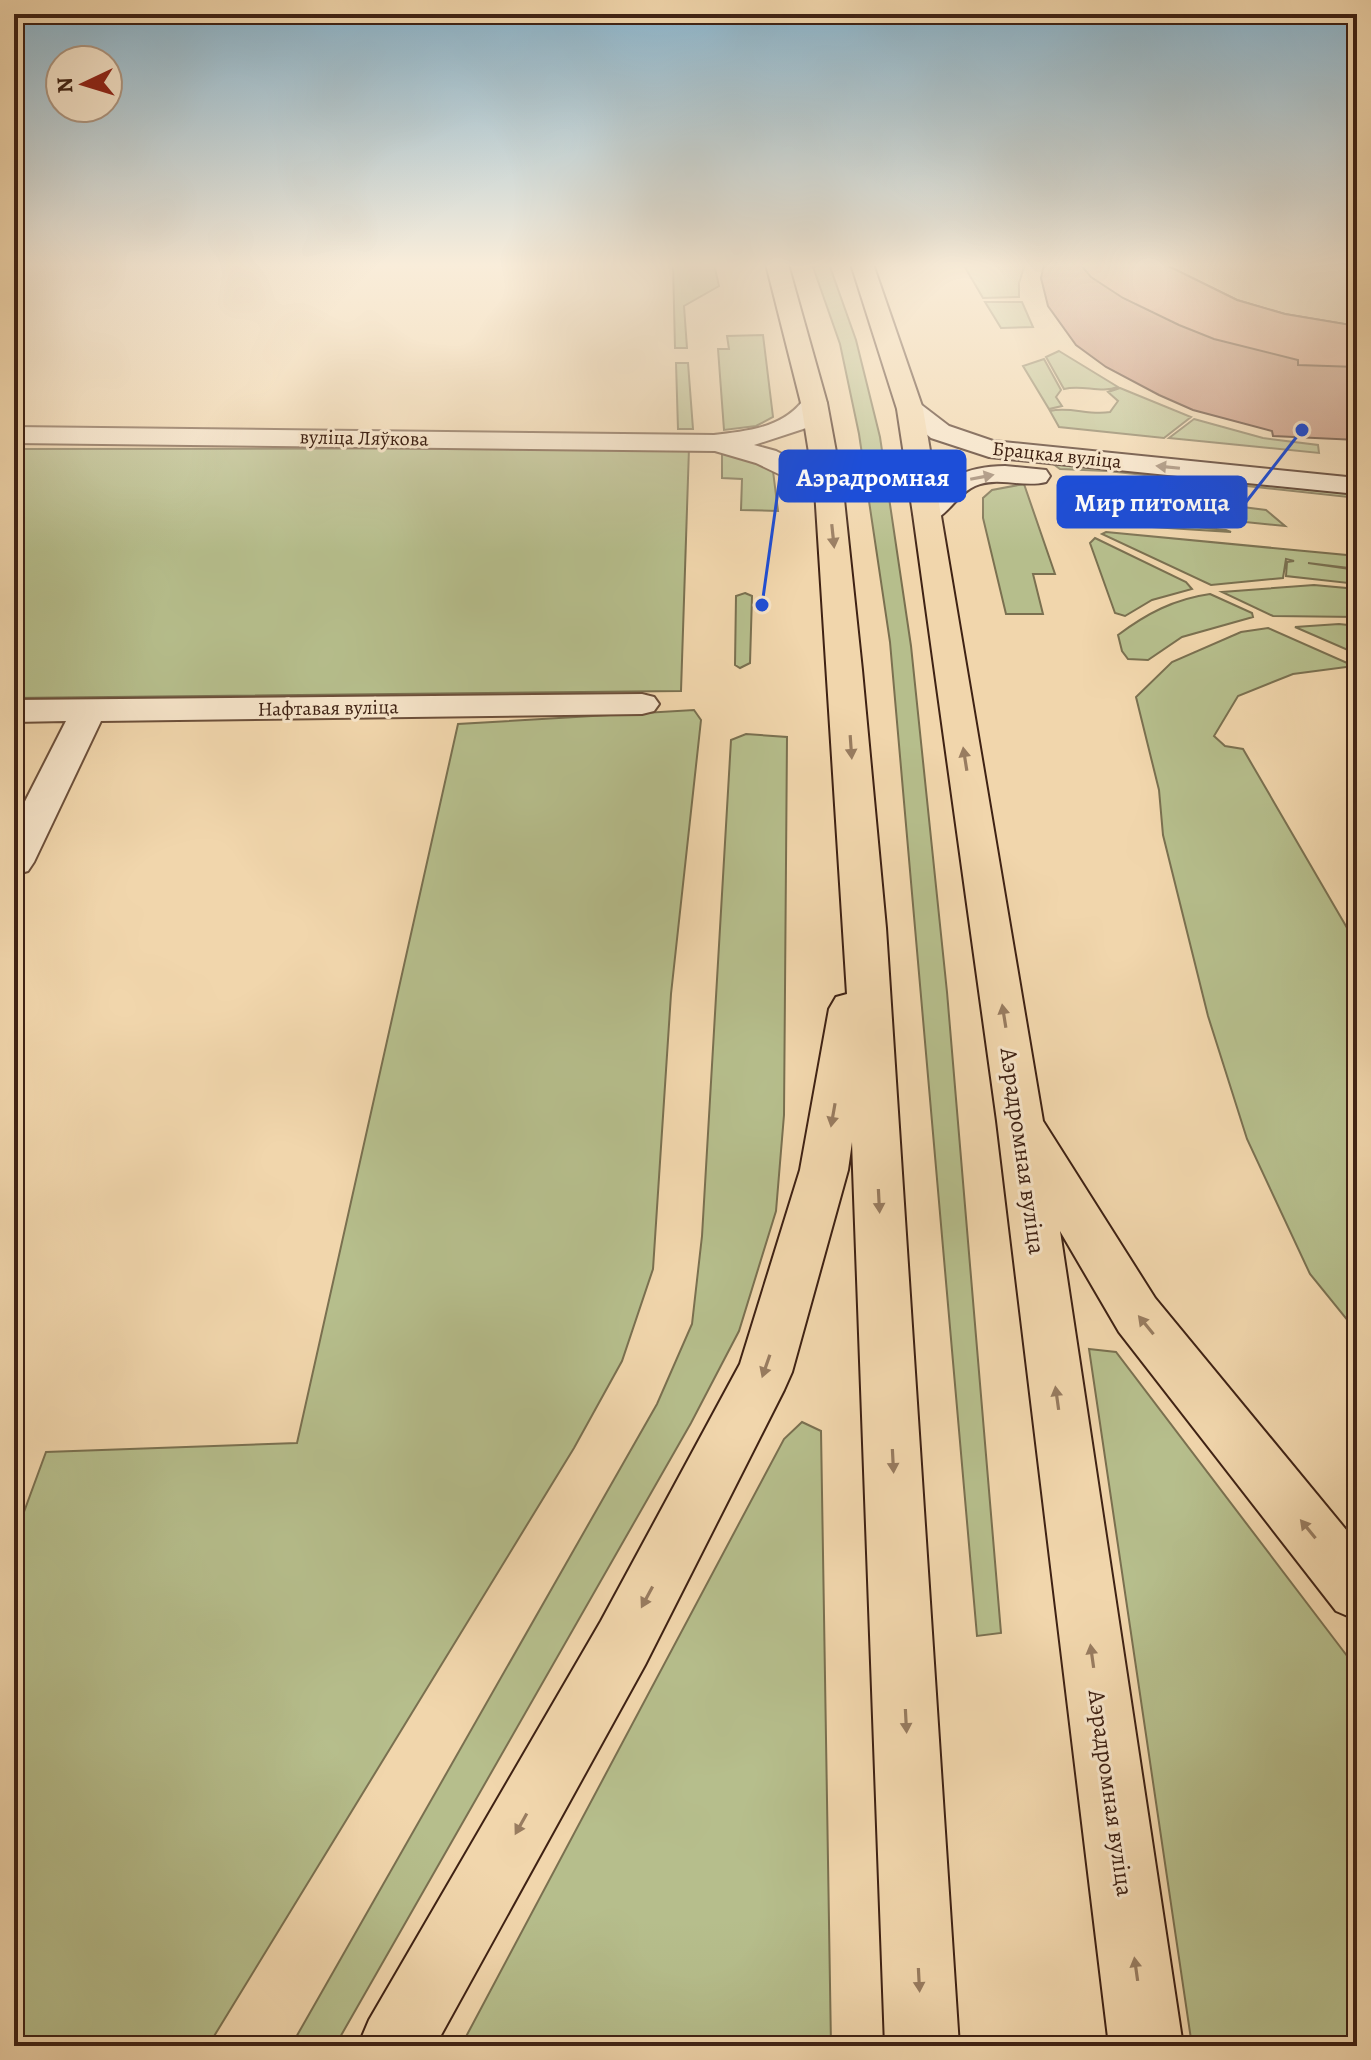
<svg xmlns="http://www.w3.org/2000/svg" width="1371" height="2060" font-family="Alegreya,serif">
  <rect width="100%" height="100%" fill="#f1d6ac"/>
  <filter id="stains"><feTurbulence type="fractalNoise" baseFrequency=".0025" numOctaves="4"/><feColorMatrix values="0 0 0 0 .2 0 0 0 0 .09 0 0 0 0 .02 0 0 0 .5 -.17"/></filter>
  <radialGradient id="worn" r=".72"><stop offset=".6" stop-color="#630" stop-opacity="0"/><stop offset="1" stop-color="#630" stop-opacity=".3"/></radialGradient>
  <path fill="#b6be8c" stroke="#7a7050" stroke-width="2" d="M673 264H714L719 286 684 306 687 348H675Z
    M812 264H829L856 340 880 437 911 646 947 992 1001 1633 977 1636 890 642 859 434 840 344Z
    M963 264H1025L1019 283V297L983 298Z
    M985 302H1022L1033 327 1001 328Z
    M763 335 773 417 756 426 724 430 718 349H729L727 336Z
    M1059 351 1118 387C1100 394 1083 384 1064 389L1046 357Z
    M1044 359 1061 390 1056 397 1062 406 1049 409 1023 366Z
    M676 363H688L693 429H678Z
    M1120 388 1191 417 1164 438 1059 427 1050 411C1070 406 1089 416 1110 412L1118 401 1108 392Z
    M1194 419 1263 438 1318 445 1319 453 1169 438Z
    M689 448 681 691 14 698V449Z
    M722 451 741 454 773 471 778 511 741 510 742 479 722 478Z
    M1052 463 1357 493V498L1107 471 1060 469Z
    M1024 484 1055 574H1033L1043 614H1006L983 518V498L992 490Z
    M1070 485 1266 510 1285 526 1078 505Z
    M1087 516 1226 530 1231 532 1089 523 1081 519Z
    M1106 532 1357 556V569L1308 563 1357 570V584L1286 576 1287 562 1294 561 1286 559 1283 578 1211 585 1102 534Z
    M1095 538 1186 582 1192 589 1152 600 1125 616 1115 613 1090 543Z
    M1314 585 1357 589V617L1273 616 1222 592Z
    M745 593 752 596 750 663 740 668 735 665 736 596Z
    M1210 594 1252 613 1253 617 1182 637 1148 660 1128 659 1122 651 1118 635C1146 614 1174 599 1210 594Z
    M1339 624 1357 626V654L1295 627Z
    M1268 628 1354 666 1293 674 1238 696 1214 736 1225 746 1243 749 1357 945V1332L1310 1274 1247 1139 1208 1016 1163 835 1159 790 1136 697 1172 662 1241 632Z
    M694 710 701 720 671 994 653 1269 622 1361 574 1448 208 2046H14V1539L46 1452 297 1443 458 724Z
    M746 734 787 737 784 1115 776 1211 739 1331 691 1423 335 2046H291L657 1404 692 1324 702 1236 731 740Z
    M1089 1349 1116 1352 1357 1669V2046H1192Z
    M802 1422 821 1431 831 2046H461L784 1439Z"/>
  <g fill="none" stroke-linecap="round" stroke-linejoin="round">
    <defs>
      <path id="street" d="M814 395 823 398 827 403 806 428 754 445 776 451 839 484 843 490 839 496 829 498 756 463 715 451 14 443V427L714 435C748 431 784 428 805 398Z
        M642 694 654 697 659 704 654 711 642 714 101 721 34 862 28 871 14 875V823L66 721 14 722V700Z"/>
      <path id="secondary" d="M910 401 919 403 949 426 993 441 1357 478V494L989 457 931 438 897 409 901 403Z
        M1005 466 1046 470 1050 476 1046 482C1023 488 997 476 975 486 952 496 945 527 918 520L913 514C937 481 965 466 1005 466Z"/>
      <path id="primary" d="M766 264H788L827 403 843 490 862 670 886 928 959 2046H885L852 1142 848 1170 792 1372 784 1390 645 1665 435 2046H358L369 2020 601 1621 740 1364 800 1170 829 1009 836 997 847 994 815 490 801 403Z
        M851 264H873L923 409 1043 1121 1155 1298 1357 1543V1620L1336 1611 1119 1332 1060 1231 1183 2046H1109L997 1121 913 514 897 409Z"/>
    </defs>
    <use href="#street" stroke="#6c4f3a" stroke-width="4"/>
    <use href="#secondary" stroke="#3f2214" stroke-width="4"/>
    <use href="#primary" stroke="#3f2214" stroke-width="4"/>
    <use href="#street" fill="#f6e4c9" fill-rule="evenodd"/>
    <use href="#secondary" fill="#f6e4c9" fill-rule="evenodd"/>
    <use href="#primary" fill="#f1d6ac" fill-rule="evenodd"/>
  </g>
  <path fill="#c28a72" stroke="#3f2214" stroke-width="2" d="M1044 264H1167L1170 267 1237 300 1285 314 1357 326V440L1273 436 1272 431 1193 410 1159 395 1106 367 1076 345 1048 306 1041 278Z"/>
  <path fill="#e1a185" stroke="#3f2214" stroke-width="2" d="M1080 264H1167L1170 267 1237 300 1285 314 1357 326V367L1298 365V360L1214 339 1179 325 1123 298 1091 277Z"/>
  <defs><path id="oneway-solid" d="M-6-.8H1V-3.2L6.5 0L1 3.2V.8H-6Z" transform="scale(2)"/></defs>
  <g fill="#9a836e">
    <use href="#oneway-solid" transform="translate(1168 467) rotate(-174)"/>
    <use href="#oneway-solid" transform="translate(982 477) rotate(-11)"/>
  </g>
  <g fill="#987c60">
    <use href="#oneway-solid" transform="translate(833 536) rotate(84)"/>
    <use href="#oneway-solid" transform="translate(851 747) rotate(86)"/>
    <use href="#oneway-solid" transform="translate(965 759) rotate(-99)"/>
    <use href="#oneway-solid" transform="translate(1004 1016) rotate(-99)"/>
    <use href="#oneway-solid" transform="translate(833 1115) rotate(100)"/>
    <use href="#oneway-solid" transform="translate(879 1201) rotate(87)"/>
    <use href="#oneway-solid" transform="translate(1146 1325) rotate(-129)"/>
    <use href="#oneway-solid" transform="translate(766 1366) rotate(109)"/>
    <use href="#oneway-solid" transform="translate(1057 1398) rotate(-98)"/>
    <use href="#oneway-solid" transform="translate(893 1461) rotate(87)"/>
    <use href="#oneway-solid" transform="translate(1308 1529) rotate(-129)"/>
    <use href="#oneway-solid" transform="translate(647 1597) rotate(118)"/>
    <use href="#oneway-solid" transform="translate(1092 1656) rotate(-98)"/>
    <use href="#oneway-solid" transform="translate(906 1721) rotate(87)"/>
    <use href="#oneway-solid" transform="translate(521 1824) rotate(119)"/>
    <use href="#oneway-solid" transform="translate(1136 1969) rotate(-98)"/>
    <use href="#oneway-solid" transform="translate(919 1980) rotate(87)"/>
  </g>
  <linearGradient id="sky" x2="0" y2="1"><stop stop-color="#89b6d0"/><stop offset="0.48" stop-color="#f9edda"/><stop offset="1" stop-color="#f9edda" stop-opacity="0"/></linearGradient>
  <rect width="1371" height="552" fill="url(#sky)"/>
  <g text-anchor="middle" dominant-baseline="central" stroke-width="6" stroke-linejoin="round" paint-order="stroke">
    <g font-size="20" fill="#3f2214" stroke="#f6e4c9">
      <text transform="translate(364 438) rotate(1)">вуліца Ляўкова</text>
      <text transform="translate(1057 455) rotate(6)">Брацкая вуліца</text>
      <text transform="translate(328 708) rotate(-1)">Нафтавая вуліца</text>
    </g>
    <g font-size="24" fill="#3f2214" stroke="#f6e4c9">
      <text transform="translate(1023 1151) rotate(82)">Аэрадромная вуліца</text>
      <text transform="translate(1111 1793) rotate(82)">Аэрадромная вуліца</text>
    </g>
  </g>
  <path fill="none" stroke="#1d4ed8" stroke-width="3" d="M762 605L780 476M1302 430L1246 502"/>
  <g fill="#1d4ed8" stroke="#f6e4c9" stroke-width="3">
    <circle cx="762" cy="605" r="8"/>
    <circle cx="1302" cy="430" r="8"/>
  </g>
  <g fill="#1d4ed8" stroke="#1d4ed8" stroke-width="3">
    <rect x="780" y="451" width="185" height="50" rx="8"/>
    <rect x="1058" y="477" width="188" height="50" rx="8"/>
  </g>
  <g font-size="26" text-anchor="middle" font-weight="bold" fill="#fff">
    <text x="873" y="486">Аэрадромная</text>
    <text x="1152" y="511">Мир питомца</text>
  </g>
  <rect width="1371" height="2060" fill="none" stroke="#f1d6ac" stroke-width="48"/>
  <rect x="16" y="16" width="1339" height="2028" fill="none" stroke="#3f2214" stroke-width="4"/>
  <rect x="24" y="24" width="1323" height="2012" fill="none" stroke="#3f2214" stroke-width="2"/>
  <g transform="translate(84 84) rotate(266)"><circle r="38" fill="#f6e4c9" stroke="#ad9681" stroke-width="2"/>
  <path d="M0-6L14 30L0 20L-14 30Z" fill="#8f2418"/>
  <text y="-12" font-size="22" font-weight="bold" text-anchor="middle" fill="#3f2214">N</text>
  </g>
  <rect width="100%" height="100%" filter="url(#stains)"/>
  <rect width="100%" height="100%" fill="url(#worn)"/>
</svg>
